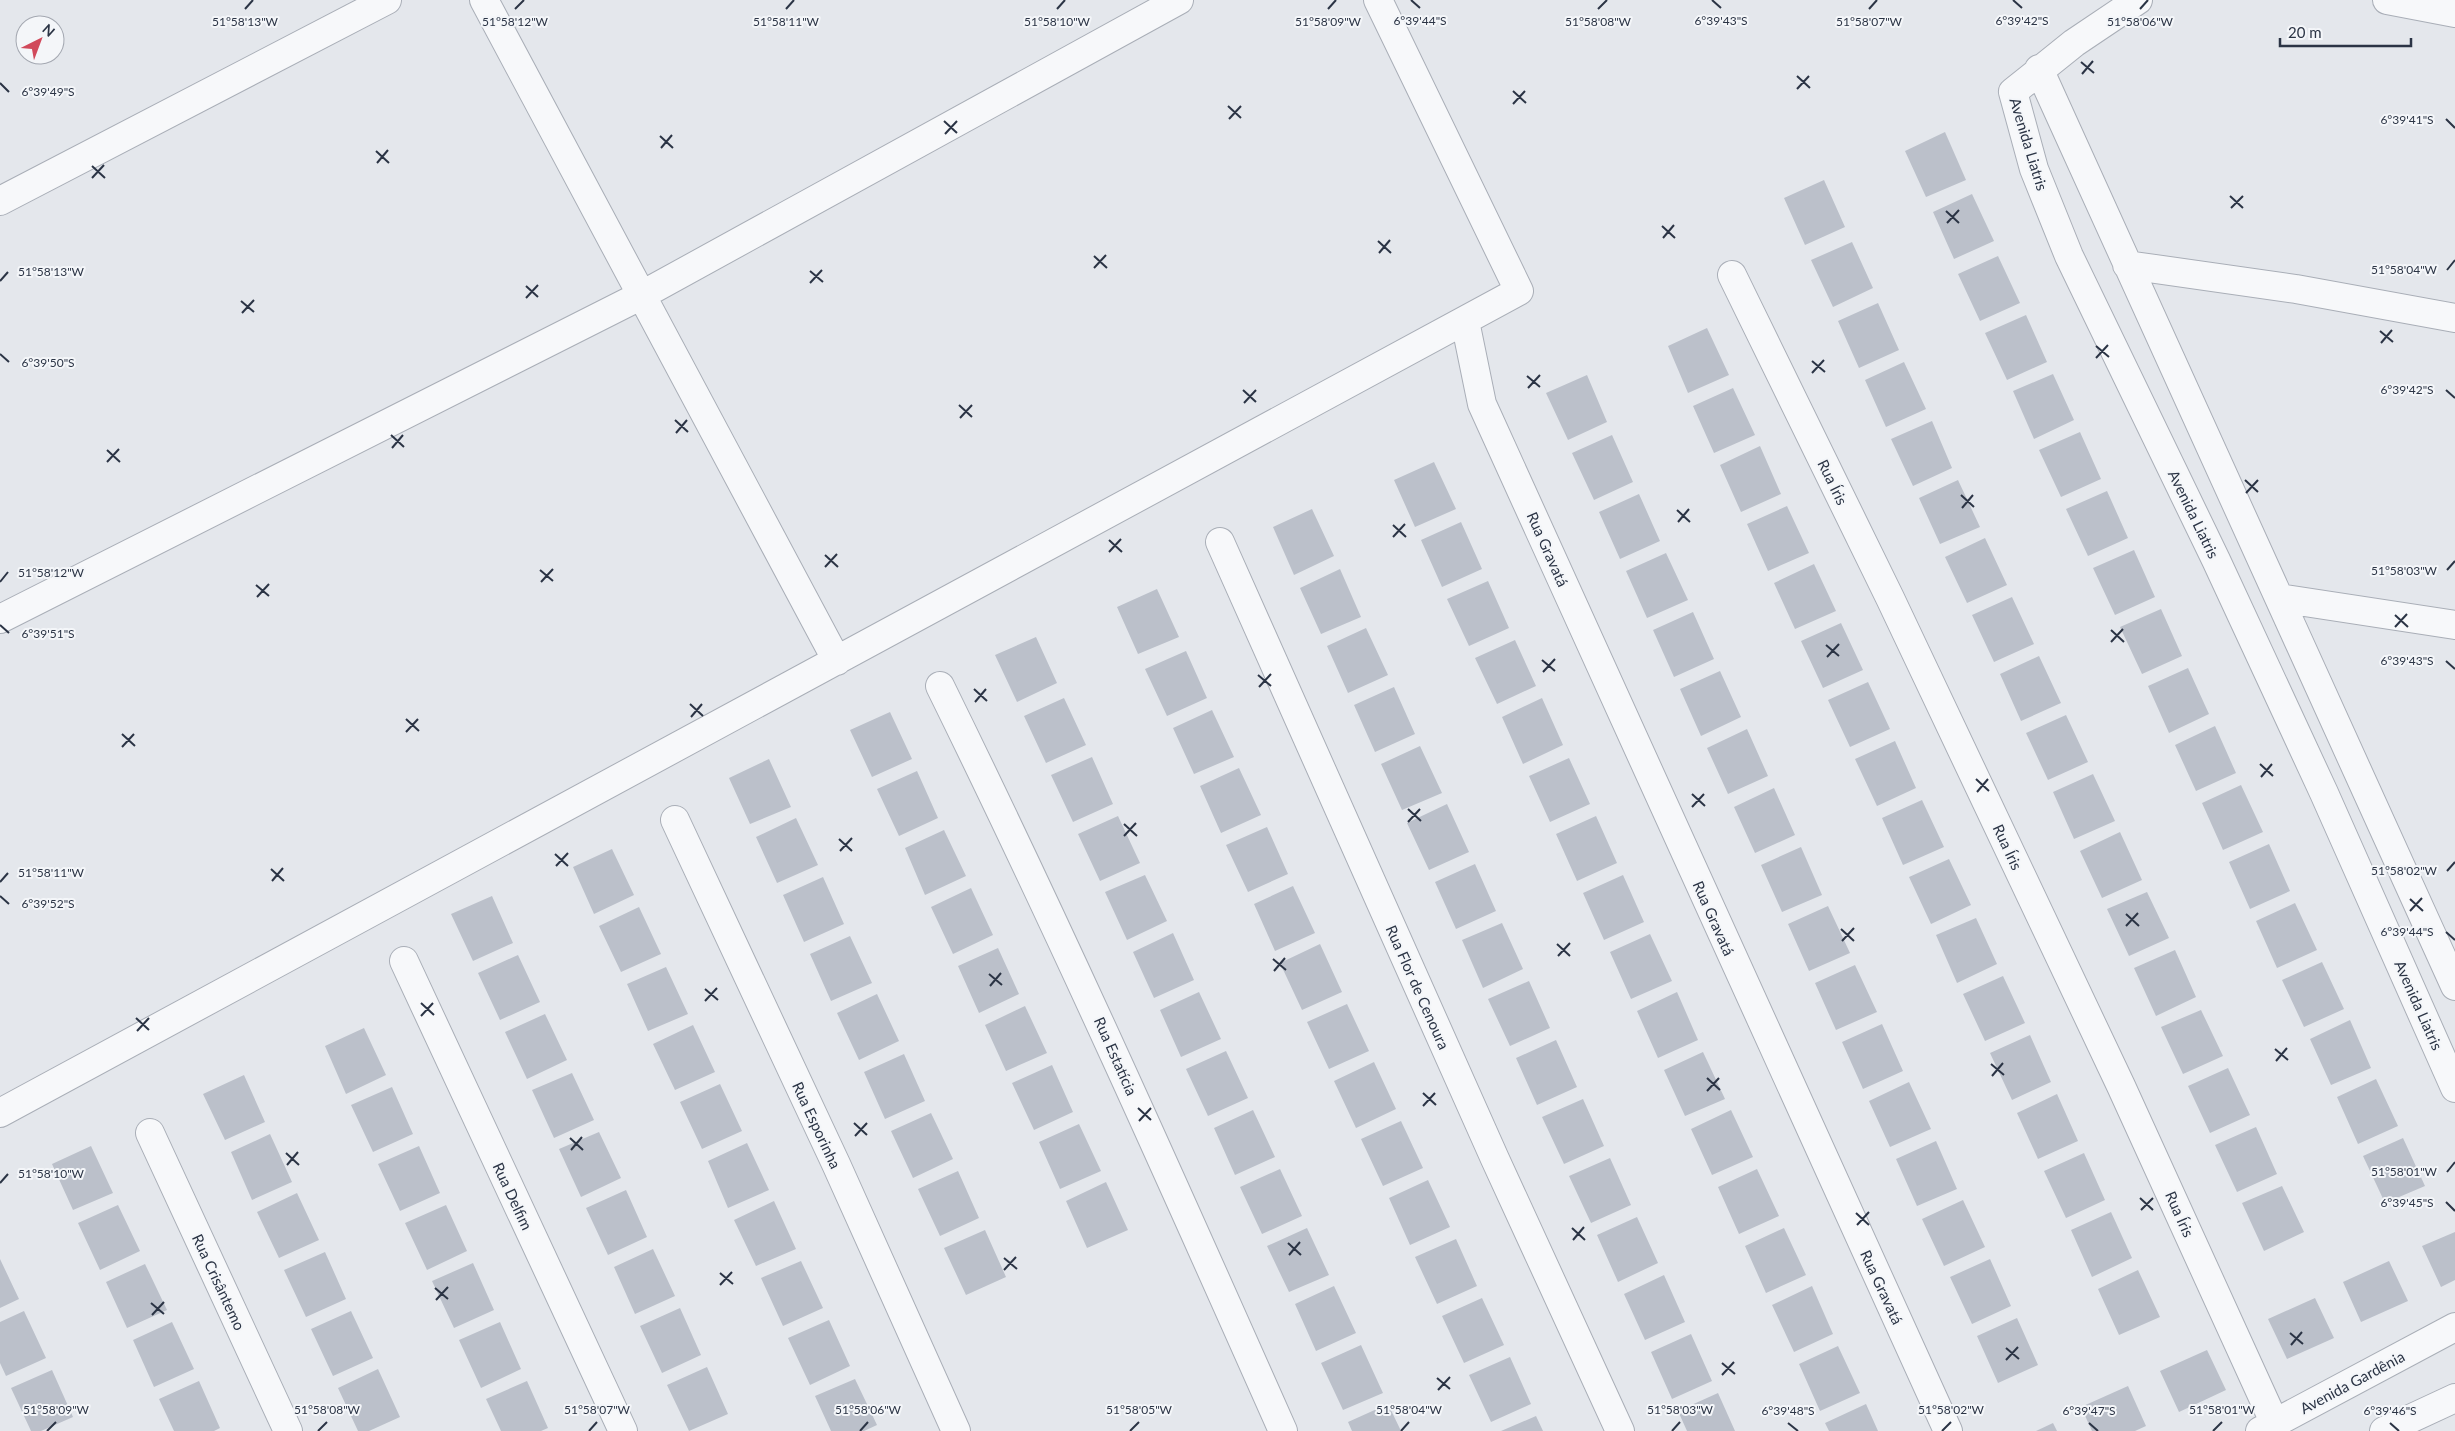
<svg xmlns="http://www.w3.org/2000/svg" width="2455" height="1431" font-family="Lato,sans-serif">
  <rect width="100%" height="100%" fill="#e4e7ec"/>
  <path fill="#bbc0ca" d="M1945 132 1966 180 1926 197 1905 151Z
    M1824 180 1845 227 1805 245 1784 198Z
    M1972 194 1994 241 1954 259 1933 212Z
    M1852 242 1873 288 1833 307 1811 260Z
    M1998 256 2020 303 1980 321 1958 274Z
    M1878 303 1899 350 1859 368 1838 321Z
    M2026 315 2047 362 2007 380 1985 333Z
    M1707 328 1729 375 1688 393 1668 346Z
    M1904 362 1926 409 1886 427 1865 380Z
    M2053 374 2074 420 2034 439 2013 391Z
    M1587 375 1607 422 1568 440 1546 393Z
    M1733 388 1755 435 1714 453 1693 406Z
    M1932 421 1952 468 1913 486 1891 439Z
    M2080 432 2101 479 2061 497 2039 450Z
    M1612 435 1633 482 1594 500 1572 453Z
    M1760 446 1781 494 1741 512 1720 465Z
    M1434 462 1456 509 1415 527 1394 480Z
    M1958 480 1980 527 1940 544 1919 498Z
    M2107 491 2128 538 2088 556 2066 509Z
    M1639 494 1660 541 1620 559 1599 512Z
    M1787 506 1809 553 1768 571 1747 524Z
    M1312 509 1334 556 1294 575 1273 527Z
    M1461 522 1482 569 1442 587 1421 540Z
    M1985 538 2007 585 1967 603 1945 557Z
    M2134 550 2155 597 2115 615 2093 568Z
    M1666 553 1688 600 1647 618 1626 571Z
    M1814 564 1836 611 1795 629 1774 583Z
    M1340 569 1361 617 1321 634 1300 588Z
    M1488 581 1509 628 1469 646 1447 599Z
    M1157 589 1179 637 1138 654 1117 607Z
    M2012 597 2034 644 1994 662 1972 615Z
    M2161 609 2182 656 2142 674 2120 627Z
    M1693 612 1714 659 1674 677 1653 630Z
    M1841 623 1863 670 1823 688 1801 641Z
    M1366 628 1388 675 1348 693 1327 646Z
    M1036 637 1057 683 1017 702 995 655Z
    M1515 640 1536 686 1497 704 1475 658Z
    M1186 651 1207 698 1167 716 1145 669Z
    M2039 656 2061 703 2021 721 2000 674Z
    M2188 668 2209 714 2169 733 2148 686Z
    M1720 671 1741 717 1701 736 1680 689Z
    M1868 682 1890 729 1850 747 1828 700Z
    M1394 687 1415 734 1375 752 1354 705Z
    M1064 698 1086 745 1046 763 1024 716Z
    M1542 698 1563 745 1523 764 1502 717Z
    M1212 710 1234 757 1194 774 1173 728Z
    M890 712 912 759 872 777 850 730Z
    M2066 715 2088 762 2048 780 2026 733Z
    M2215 726 2236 773 2196 791 2175 745Z
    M1747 729 1768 776 1728 794 1707 748Z
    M1895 741 1916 788 1877 806 1855 759Z
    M1420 746 1442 793 1402 810 1381 764Z
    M1092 757 1113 804 1073 822 1051 775Z
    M1569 758 1590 804 1550 822 1529 776Z
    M769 759 791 807 750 824 729 778Z
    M1239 768 1261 815 1221 833 1200 786Z
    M917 771 938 818 899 836 877 789Z
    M2093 774 2115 821 2074 839 2053 792Z
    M2241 785 2263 832 2223 850 2202 803Z
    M1774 788 1795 835 1755 853 1734 807Z
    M1922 800 1944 847 1903 865 1882 818Z
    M1447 804 1469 852 1429 870 1407 823Z
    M1118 816 1140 863 1100 881 1078 834Z
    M1596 816 1617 863 1577 881 1556 834Z
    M796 818 818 865 777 883 756 837Z
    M1267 827 1288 874 1248 892 1226 845Z
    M944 830 966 876 925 895 905 848Z
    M2120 832 2142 880 2102 898 2080 851Z
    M2269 844 2290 891 2250 909 2229 862Z
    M1801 847 1822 895 1782 912 1761 865Z
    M612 849 634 895 594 914 573 867Z
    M1949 859 1971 905 1931 924 1909 877Z
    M1475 864 1496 911 1456 929 1435 882Z
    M1145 875 1167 921 1127 940 1105 892Z
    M1623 875 1644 922 1604 940 1583 893Z
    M823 877 844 924 804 942 783 895Z
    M1293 886 1315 933 1275 951 1254 904Z
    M971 888 993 935 953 954 931 907Z
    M2147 892 2169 938 2129 956 2107 909Z
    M492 896 513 943 473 961 451 914Z
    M2295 903 2317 950 2277 968 2256 921Z
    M1828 906 1850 953 1809 971 1788 924Z
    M639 907 661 954 621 972 599 926Z
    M1976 918 1997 964 1957 983 1936 935Z
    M1502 923 1523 969 1483 988 1462 940Z
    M1173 933 1194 980 1154 998 1133 952Z
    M1650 934 1672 981 1631 999 1610 952Z
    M850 936 872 983 831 1001 810 954Z
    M1320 944 1342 992 1302 1010 1280 963Z
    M998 948 1019 994 979 1013 958 966Z
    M2175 950 2196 997 2156 1016 2134 968Z
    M518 955 540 1002 500 1020 478 973Z
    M2322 962 2344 1009 2304 1027 2282 980Z
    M1855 965 1877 1012 1836 1030 1815 983Z
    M666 967 688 1014 648 1031 627 984Z
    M2003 976 2025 1023 1985 1041 1963 994Z
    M1529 981 1550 1028 1510 1046 1488 999Z
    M1199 992 1221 1039 1181 1057 1160 1010Z
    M1677 992 1698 1040 1658 1058 1637 1011Z
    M877 994 899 1041 859 1060 837 1013Z
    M1347 1004 1369 1051 1329 1069 1307 1022Z
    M1025 1006 1047 1053 1006 1071 985 1025Z
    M2201 1010 2223 1056 2183 1074 2161 1027Z
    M545 1014 567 1060 527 1079 505 1032Z
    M2350 1020 2371 1068 2331 1085 2310 1039Z
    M1882 1024 1903 1071 1863 1089 1842 1042Z
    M693 1025 715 1072 675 1090 653 1044Z
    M364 1028 386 1075 346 1094 325 1046Z
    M2030 1035 2051 1082 2012 1100 1990 1053Z
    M1556 1040 1577 1087 1537 1105 1516 1058Z
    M1226 1051 1248 1098 1208 1116 1186 1069Z
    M1703 1052 1725 1099 1685 1116 1664 1070Z
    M904 1054 925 1101 885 1119 864 1072Z
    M1374 1062 1396 1109 1356 1128 1334 1081Z
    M1052 1065 1073 1112 1034 1130 1012 1083Z
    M2228 1068 2250 1115 2210 1133 2188 1086Z
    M572 1073 594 1120 554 1138 532 1090Z
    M244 1075 265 1122 225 1140 203 1094Z
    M2376 1079 2398 1126 2358 1144 2337 1097Z
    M1909 1082 1931 1129 1890 1147 1869 1101Z
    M720 1084 742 1131 702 1149 680 1102Z
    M392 1087 413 1134 373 1152 351 1105Z
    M2057 1094 2078 1141 2038 1159 2017 1113Z
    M1583 1099 1604 1146 1564 1164 1542 1117Z
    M1253 1110 1275 1157 1235 1175 1214 1128Z
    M1731 1110 1753 1157 1712 1175 1691 1129Z
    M931 1113 953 1159 913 1178 891 1131Z
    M1401 1121 1423 1168 1383 1186 1361 1139Z
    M1079 1124 1101 1171 1060 1189 1039 1142Z
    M2256 1127 2277 1174 2237 1192 2215 1145Z
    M599 1132 621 1178 581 1197 559 1149Z
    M270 1134 292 1182 252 1200 231 1152Z
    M2403 1138 2425 1186 2385 1203 2363 1156Z
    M1936 1141 1957 1189 1917 1206 1896 1159Z
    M747 1143 769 1190 728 1208 708 1161Z
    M91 1146 113 1193 73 1210 52 1164Z
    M419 1146 440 1193 400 1211 378 1164Z
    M2084 1153 2105 1200 2066 1218 2044 1171Z
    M1610 1158 1631 1205 1591 1223 1569 1176Z
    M1280 1169 1302 1216 1262 1234 1240 1187Z
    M1757 1169 1779 1216 1739 1234 1718 1187Z
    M958 1171 979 1218 940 1236 918 1189Z
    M1428 1180 1450 1227 1410 1245 1389 1198Z
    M1106 1182 1128 1230 1087 1248 1066 1201Z
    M2282 1186 2304 1232 2264 1251 2242 1203Z
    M626 1190 647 1237 608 1255 586 1208Z
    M297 1193 319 1240 279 1258 257 1212Z
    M1963 1200 1985 1247 1944 1266 1922 1219Z
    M774 1201 796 1249 756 1266 734 1220Z
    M118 1205 140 1251 100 1270 78 1223Z
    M446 1205 467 1251 427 1270 405 1223Z
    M2111 1212 2132 1258 2092 1277 2071 1230Z
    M1637 1217 1658 1263 1618 1282 1597 1235Z
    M1307 1228 1329 1275 1289 1292 1267 1246Z
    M1784 1228 1806 1275 1766 1293 1745 1246Z
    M985 1230 1006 1277 966 1295 944 1248Z
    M2455 1232V1280L2441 1287 2422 1246Z
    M1456 1239 1477 1286 1437 1304 1415 1257Z
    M653 1249 675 1296 635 1314 614 1267Z
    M325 1252 346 1299 306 1317 284 1270Z
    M0 1259 19 1299 0 1308Z
    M1990 1259 2011 1306 1972 1324 1950 1277Z
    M801 1261 823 1308 783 1326 761 1278Z
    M2389 1261 2408 1301 2361 1322 2343 1282Z
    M473 1263 494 1310 454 1328 432 1281Z
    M145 1264 167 1310 127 1328 106 1282Z
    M2138 1270 2160 1317 2119 1335 2098 1289Z
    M1664 1275 1685 1322 1645 1340 1624 1294Z
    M1334 1286 1356 1333 1316 1351 1295 1304Z
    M1812 1286 1833 1334 1794 1352 1772 1305Z
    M1482 1298 1504 1345 1464 1363 1442 1316Z
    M2315 1298 2334 1338 2287 1359 2268 1319Z
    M680 1308 701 1355 662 1373 640 1326Z
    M24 1311 46 1358 6 1376 0 1363V1322Z
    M351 1311 373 1358 333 1376 311 1329Z
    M2017 1318 2038 1365 1998 1383 1977 1336Z
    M829 1320 850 1366 810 1385 788 1338Z
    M172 1322 194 1369 154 1387 133 1340Z
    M500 1322 521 1369 481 1388 459 1340Z
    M1691 1334 1712 1381 1672 1399 1651 1352Z
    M1361 1345 1383 1393 1343 1410 1321 1363Z
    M1838 1346 1860 1393 1820 1411 1799 1364Z
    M2207 1350 2226 1390 2179 1412 2160 1371Z
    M1510 1357 1531 1404 1491 1422 1469 1375Z
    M707 1367 728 1414 689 1431 667 1385Z
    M378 1369 400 1417 369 1431H358L338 1388Z
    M52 1370 73 1417 41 1431H31L11 1388Z
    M855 1379 877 1425 864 1431H831L815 1396Z
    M199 1381 220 1428 214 1431H174L159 1399Z
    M527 1381 548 1428 541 1431H501L486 1399Z
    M2128 1386 2146 1426 2135 1431H2092L2081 1407Z
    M1718 1393 1735 1431H1687L1678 1411Z
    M1388 1404 1401 1431H1352L1348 1422Z
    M1866 1404 1878 1431H1829L1825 1423Z
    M1536 1416 1543 1431H1501Z
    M2053 1423 2057 1431H2036Z"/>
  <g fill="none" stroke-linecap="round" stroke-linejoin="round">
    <defs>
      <path id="minor" d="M484 0 837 661
        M2138 0 2074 43 2013 92 2034 169 2069 256 2216 560 2324 793 2455 1088
        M2387 0 2455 13
        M2039 69 2455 986
        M0 201 387 0
        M2127 265 2296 289 2455 318
        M1732 275 1890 598 2121 1086 2275 1424
        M1465 321 1482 404 1948 1431
        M1220 542 1495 1159 1620 1431
        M2279 598 2455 625
        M0 619 642 295 1179 0
        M940 686C1061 932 1172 1181 1283 1431
        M675 820 836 1164 956 1431
        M404 961 623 1431
        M0 1113 1519 291 1378 0
        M150 1133 288 1431
        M2260 1431 2455 1327
        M2384 1431 2455 1398"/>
    </defs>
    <use href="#minor" stroke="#a9aeb7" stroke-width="30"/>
    <use href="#minor" stroke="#f7f8fa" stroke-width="28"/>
  </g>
  <path fill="none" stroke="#2b3445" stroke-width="2" d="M1411 0 1420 8M1712 0 1721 8M2013 0 2022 8M245 9 253 0M515 9 524 0M786 9 794 0M1057 9 1065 0M1328 9 1336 0M1598 9 1607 0M1869 9 1877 0M2140 9 2148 0M2081 62 2094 73M2082 74 2093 61M1797 76 1810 88M0 83 9 92M1797 89 1809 76M1513 91 1526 103M1513 104 1525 91M1228 106 1241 118M1229 119 1241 106M2446 119 2455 128M944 121 957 133M945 134 957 121M660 136 673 148M661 148 672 135M376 151 389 163M377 163 388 150M92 166 105 178M92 178 104 165M2230 196 2243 208M2231 208 2243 196M1946 211 1959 223M1947 223 1959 210M1662 226 1675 238M1663 238 1674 225M1378 241 1391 253M1379 253 1390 240M1094 256 1107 268M1094 268 1106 255M2447 270 2455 260M810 271 823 282M0 281 8 272M810 283 822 270M526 286 538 297M526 298 538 285M241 301 254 312M242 313 254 300M2380 331 2393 342M2381 343 2392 330M2096 346 2109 357M0 354 9 362M2096 358 2108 345M1812 361 1825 372M1812 373 1824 360M1527 376 1540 387M1528 388 1540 375M1243 390 1256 402M2446 390 2455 398M1244 403 1256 390M959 405 972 417M960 418 972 405M675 420 688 432M676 433 687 420M391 435 404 447M392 448 403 435M107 450 120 462M107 462 119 449M2245 480 2258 492M2246 493 2258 480M1961 495 1974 507M1962 508 1973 495M1677 510 1690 522M1678 522 1689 509M1393 525 1406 537M1393 537 1405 524M1109 540 1122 552M1109 552 1121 539M825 555 838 567M825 567 837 554M540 570 553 581M2447 570 2455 561M0 582 8 572M541 582 553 569M256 585 269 596M257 597 269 584M2395 615 2408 627M0 625 9 633M2395 627 2407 614M2111 630 2124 642M2111 642 2123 629M1826 645 1839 656M1827 657 1839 644M1542 660 1555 671M2446 661 2455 669M1543 672 1555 659M1258 675 1271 686M1259 687 1271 674M974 689 987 701M975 702 986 689M690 704 703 716M691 717 702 704M406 719 419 731M406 732 418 719M122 734 135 746M122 747 134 734M2260 764 2273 776M2261 777 2272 764M1976 779 1989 791M1977 792 1988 779M1692 794 1705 806M1692 807 1704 794M1408 809 1421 821M1408 822 1420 809M1124 824 1137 836M1124 836 1136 823M839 839 852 851M840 851 852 838M555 854 568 866M556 866 568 853M271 869 284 881M2447 871 2455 862M272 881 283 868M0 882 8 873M0 896 9 904M2410 899 2423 911M2410 911 2422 898M2126 914 2139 926M2126 926 2138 913M1841 929 1854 941M2446 932 2455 940M1842 941 1854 928M1557 944 1570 956M1558 956 1570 943M1273 959 1286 970M1274 971 1285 958M989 974 1002 985M990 986 1001 973M705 989 718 1000M705 1001 717 988M421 1003 434 1015M421 1016 433 1003M136 1018 149 1030M137 1031 149 1018M2275 1049 2288 1060M2276 1061 2287 1048M1991 1064 2004 1075M1992 1076 2003 1063M1707 1078 1720 1090M1707 1091 1719 1078M1423 1093 1436 1105M1423 1106 1435 1093M1138 1108 1151 1120M1139 1121 1151 1108M854 1123 867 1135M855 1136 867 1123M570 1138 583 1150M571 1150 582 1137M286 1153 299 1165M287 1165 298 1152M2447 1172 2455 1162M0 1183 8 1174M2140 1198 2153 1210M2446 1202 2455 1211M2141 1210 2153 1198M1856 1213 1869 1225M1857 1225 1869 1212M1572 1228 1585 1240M1573 1240 1584 1227M1288 1243 1301 1255M1289 1255 1300 1242M1004 1258 1017 1269M1004 1270 1016 1257M720 1273 733 1284M720 1285 732 1272M435 1288 448 1299M436 1300 448 1287M151 1303 164 1314M152 1315 164 1302M2290 1333 2303 1344M2291 1345 2302 1332M2006 1348 2019 1359M2006 1360 2018 1347M1722 1363 1735 1374M1722 1375 1734 1362M1437 1378 1450 1389M1438 1390 1450 1377M1788 1423 1798 1431M2089 1423 2098 1431M2390 1423 2399 1431M47 1431 56 1422M318 1431 327 1422M589 1431 597 1422M860 1431 868 1422M1130 1431 1139 1422M1401 1431 1409 1422M1672 1431 1680 1422M1942 1431 1951 1422M2213 1431 2222 1422"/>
  <g text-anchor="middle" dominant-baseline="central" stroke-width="4" stroke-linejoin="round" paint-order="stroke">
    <g font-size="15" fill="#2b3445" stroke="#f4f6f9">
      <text transform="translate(2029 144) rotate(73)">Avenida Liatris</text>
      <text transform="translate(1833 482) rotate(64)">Rua Íris</text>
      <text transform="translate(2194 514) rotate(64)">Avenida Liatris</text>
      <text transform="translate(1548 549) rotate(66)">Rua Gravatá</text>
      <text transform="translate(2008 847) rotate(65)">Rua Íris</text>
      <text transform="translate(1714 918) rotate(66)">Rua Gravatá</text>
      <text transform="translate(1418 987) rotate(66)">Rua Flor de Cenoura</text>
      <text transform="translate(2419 1005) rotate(66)">Avenida Liatris</text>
      <text transform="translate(1116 1056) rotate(66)">Rua Estatícia</text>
      <text transform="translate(817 1125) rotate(65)">Rua Esporinha</text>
      <text transform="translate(513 1196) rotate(65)">Rua Delfim</text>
      <text transform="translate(2180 1214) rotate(66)">Rua Íris</text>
      <text transform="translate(219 1282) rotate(65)">Rua Crisântemo</text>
      <text transform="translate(1882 1287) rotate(65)">Rua Gravatá</text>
      <text transform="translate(2352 1382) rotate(-28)">Avenida Gardênia</text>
    </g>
  </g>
  <g font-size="12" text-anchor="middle" fill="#2b3445" stroke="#f4f6f9" stroke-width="4" stroke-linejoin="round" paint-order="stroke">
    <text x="1420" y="25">6°39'44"S</text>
    <text x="1721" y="25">6°39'43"S</text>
    <text x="2022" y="25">6°39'42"S</text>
    <text x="245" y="26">51°58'13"W</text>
    <text x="515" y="26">51°58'12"W</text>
    <text x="786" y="26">51°58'11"W</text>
    <text x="1328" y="26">51°58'09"W</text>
    <text x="2140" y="26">51°58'06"W</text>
    <text x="1057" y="26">51°58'10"W</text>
    <text x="1598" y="26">51°58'08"W</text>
    <text x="1869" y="26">51°58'07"W</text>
    <text x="48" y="96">6°39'49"S</text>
    <text x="2407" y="124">6°39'41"S</text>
    <text x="2404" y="274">51°58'04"W</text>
    <text x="51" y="276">51°58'13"W</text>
    <text x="48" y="367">6°39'50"S</text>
    <text x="2407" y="394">6°39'42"S</text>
    <text x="2404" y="575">51°58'03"W</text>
    <text x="51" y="577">51°58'12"W</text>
    <text x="48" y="638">6°39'51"S</text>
    <text x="2407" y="665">6°39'43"S</text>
    <text x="2404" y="875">51°58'02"W</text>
    <text x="51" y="877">51°58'11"W</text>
    <text x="48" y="908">6°39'52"S</text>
    <text x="2407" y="936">6°39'44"S</text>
    <text x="2404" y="1176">51°58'01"W</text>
    <text x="51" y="1178">51°58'10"W</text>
    <text x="2407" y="1207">6°39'45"S</text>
    <text x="56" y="1414">51°58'09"W</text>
    <text x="327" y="1414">51°58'08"W</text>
    <text x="597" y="1414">51°58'07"W</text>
    <text x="868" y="1414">51°58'06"W</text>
    <text x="1139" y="1414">51°58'05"W</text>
    <text x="1409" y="1414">51°58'04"W</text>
    <text x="1680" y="1414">51°58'03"W</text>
    <text x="1951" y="1414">51°58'02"W</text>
    <text x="2222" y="1414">51°58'01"W</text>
    <text x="1788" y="1415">6°39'48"S</text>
    <text x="2089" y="1415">6°39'47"S</text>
    <text x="2390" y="1415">6°39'46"S</text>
  </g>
  <g transform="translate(40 40) rotate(42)"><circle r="24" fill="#f4f6f9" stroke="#a4a8b1"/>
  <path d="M0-4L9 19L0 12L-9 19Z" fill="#d1495b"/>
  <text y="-8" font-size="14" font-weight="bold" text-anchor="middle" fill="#2b3445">N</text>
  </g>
  <path d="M2280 38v8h131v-8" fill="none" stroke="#2b3445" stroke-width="2.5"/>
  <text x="2288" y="38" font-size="15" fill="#2b3445" stroke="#f4f6f9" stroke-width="4" paint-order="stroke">20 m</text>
</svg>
